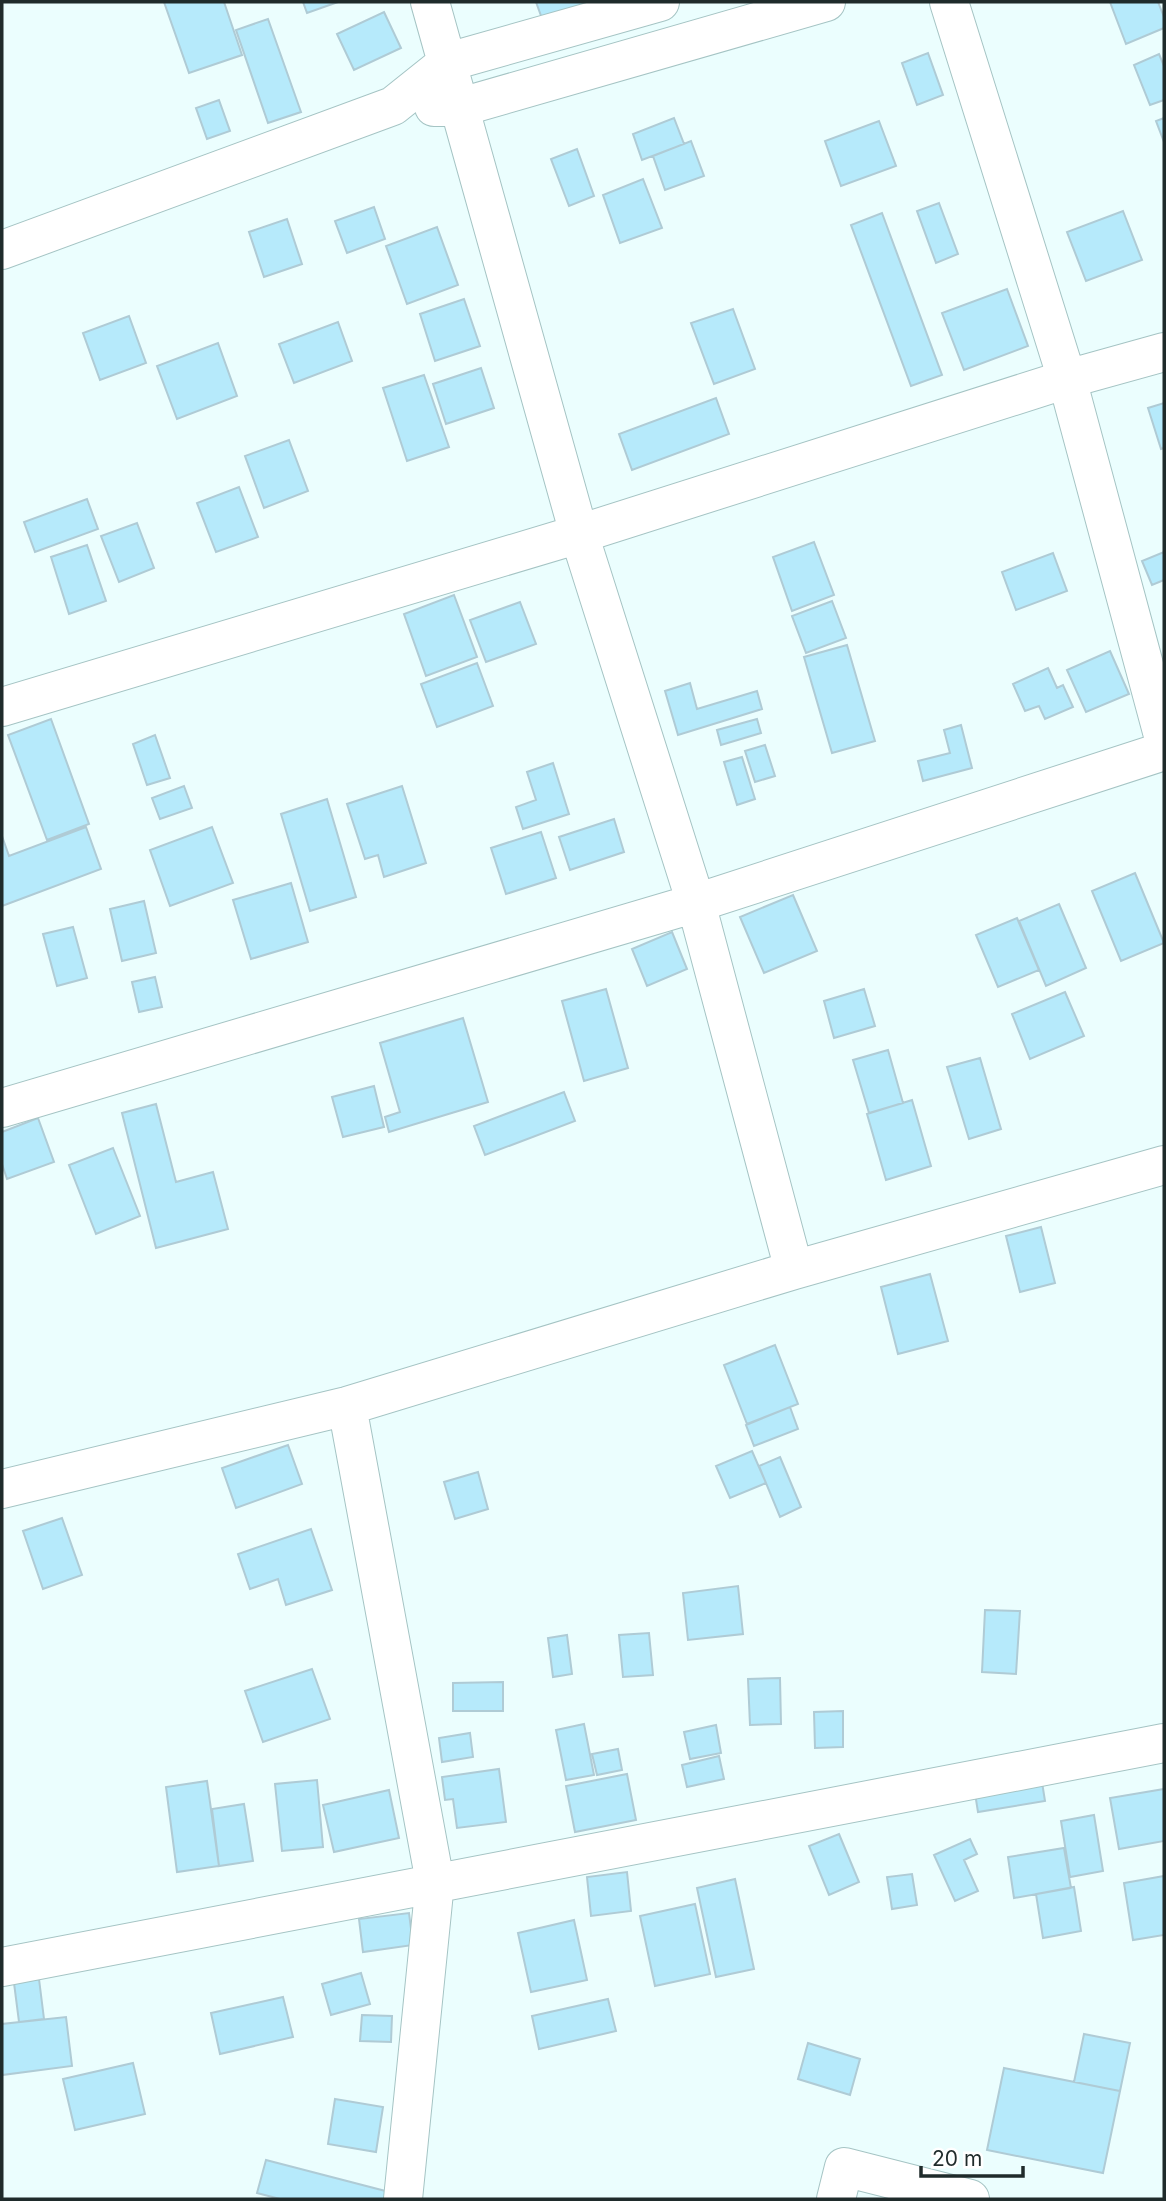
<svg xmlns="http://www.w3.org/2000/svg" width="1166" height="2201" font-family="Inter,sans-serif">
  <rect width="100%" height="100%" fill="#ebfefe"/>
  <path fill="#b6eafb" stroke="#afcbd5" stroke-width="2" d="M164 2H224L242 55 189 73Z
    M303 2H338L307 13Z
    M536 2H582L585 9 544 24Z
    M1110 2H1158L1164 17V28L1126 44Z
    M384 12 401 48 354 70 337 34Z
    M268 19 301 112 268 123 236 30Z
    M928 53 943 95 917 105 902 63Z
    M1159 54 1164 66V100L1150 105 1134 65Z
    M219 100 230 131 207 139 196 108Z
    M674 118 684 144 642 160 633 134Z
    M1164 118V142L1156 121Z
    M879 121 896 166 841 186 825 141Z
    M691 141 704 176 665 190 653 156Z
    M577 149 594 196 569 206 551 159Z
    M643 179 662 228 620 243 603 195Z
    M939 203 958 254 936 263 917 211Z
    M374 207 385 239 347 253 335 221Z
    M1123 211 1142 260 1086 281 1067 232Z
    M882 213 942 375 911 386 851 225Z
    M287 219 302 264 264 277 249 232Z
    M437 227 458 285 407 304 386 246Z
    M1007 289 1028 346 964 370 942 313Z
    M464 299 480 346 435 361 420 314Z
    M733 309 755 369 714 384 691 323Z
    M129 316 146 363 100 380 83 333Z
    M338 322 352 361 294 383 279 344Z
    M218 343 237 396 177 419 157 366Z
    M481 368 494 408 446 424 433 384Z
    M424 375 449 447 407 461 383 388Z
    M716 398 729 434 632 470 619 434Z
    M1164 403V448L1161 449 1148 408Z
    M289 440 308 491 264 508 245 456Z
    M239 487 258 537 216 552 197 503Z
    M87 499 98 529 35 552 24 522Z
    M137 523 154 568 119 582 101 536Z
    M814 542 834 595 792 611 773 557Z
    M87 545 106 601 69 614 51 557Z
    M1164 552V580L1152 585 1142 561Z
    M1053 553 1067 591 1016 610 1002 572Z
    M454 595 477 657 426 676 404 614Z
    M832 601 846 638 806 653 792 616Z
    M520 602 536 644 486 662 470 620Z
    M847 645 875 741 832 753 804 657Z
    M1110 651 1129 694 1086 712 1067 670Z
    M477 663 493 706 437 727 421 684Z
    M1048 668 1057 688 1063 685 1073 707 1045 719 1039 706 1025 711 1013 684Z
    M690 683 697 709 757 691 762 709 678 735 665 691Z
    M51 719 89 824 47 840 8 735Z
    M757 719 761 733 721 745 717 730Z
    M961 725 972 768 923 781 918 761 950 753 944 730Z
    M155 735 170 778 147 785 133 744Z
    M765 745 775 776 755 782 745 751Z
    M742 757 755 799 737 805 724 762Z
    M553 763 569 814 523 829 516 807 536 800 527 772Z
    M184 786 192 808 160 819 152 798Z
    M402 786 426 863 384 877 378 855 365 859 347 804Z
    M327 799 356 897 310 911 281 814Z
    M614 819 624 852 570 870 559 837Z
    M86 827 101 869 2 906V836L9 856Z
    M212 827 233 883 170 906 150 850Z
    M541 832 556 878 506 894 491 848Z
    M1135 873 1164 943 1121 961 1092 891Z
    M291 883 308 942 251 959 233 900Z
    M793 895 817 951 764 973 740 917Z
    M144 901 156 953 122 961 110 909Z
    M1059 904 1086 968 1046 986 1019 921Z
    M1017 918 1039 970 998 987 976 935Z
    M73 927 87 978 57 986 43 934Z
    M672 932 687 969 647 986 632 949Z
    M155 977 162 1007 139 1012 132 982Z
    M606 989 628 1068 584 1081 562 1001Z
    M864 989 875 1026 834 1038 824 1001Z
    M1065 992 1084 1036 1030 1059 1012 1014Z
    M463 1018 488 1102 389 1132 385 1117 400 1112 380 1043Z
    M888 1050 903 1103 869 1113 853 1060Z
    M980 1058 1001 1129 969 1139 947 1067Z
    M374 1086 384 1127 343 1137 332 1097Z
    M564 1092 575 1121 485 1155 474 1126Z
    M912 1100 931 1166 886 1180 867 1114Z
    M156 1104 176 1182 213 1172 228 1229 156 1248 122 1113Z
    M38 1118 54 1162 7 1179 2 1164V1132Z
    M113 1148 140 1216 96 1234 69 1165Z
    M1041 1227 1055 1283 1020 1292 1006 1236Z
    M930 1274 948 1341 898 1354 881 1287Z
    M775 1345 798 1404 747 1424 724 1365Z
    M790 1407 798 1429 754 1446 746 1425Z
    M288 1445 302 1484 236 1508 222 1468Z
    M752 1451 766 1483 730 1498 716 1466Z
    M780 1457 801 1507 780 1517 759 1466Z
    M478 1472 488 1509 455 1519 444 1482Z
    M62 1518 82 1575 43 1589 23 1531Z
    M311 1529 332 1590 286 1605 278 1579 250 1589 238 1554Z
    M738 1586 743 1634 688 1640 683 1593Z
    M985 1610 1020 1611 1016 1674 982 1672Z
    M649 1633 653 1675 623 1677 619 1635Z
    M567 1635 572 1674 553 1677 548 1638Z
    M312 1669 330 1719 263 1742 245 1691Z
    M780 1678 781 1724 750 1725 748 1679Z
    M503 1682V1711H453V1683Z
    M843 1711V1747L815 1748 814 1712Z
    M584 1724 594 1775 566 1780 556 1730Z
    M716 1725 721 1753 690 1759 684 1732Z
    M470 1733 473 1757 442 1762 439 1738Z
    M618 1749 622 1770 597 1775 592 1754Z
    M719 1756 724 1779 687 1787 682 1765Z
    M499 1769 506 1822 457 1828 453 1799 445 1800 442 1777Z
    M627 1774 636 1820 575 1832 566 1786Z
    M1041 1776 1045 1801 978 1812 974 1787Z
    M317 1780 323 1847 282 1851 275 1784Z
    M207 1781 219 1866 177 1872 166 1787Z
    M1164 1789V1841L1119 1849 1110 1798Z
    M389 1790 399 1838 334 1852 323 1805Z
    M244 1804 253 1861 219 1866 212 1809Z
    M1094 1815 1103 1871 1070 1877 1061 1821Z
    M839 1834 859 1882 829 1895 809 1846Z
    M970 1839 977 1854 964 1860 978 1891 955 1901 934 1855Z
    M1064 1848 1071 1888 1014 1898 1008 1857Z
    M627 1872 631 1911 591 1916 587 1877Z
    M912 1874 917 1905 892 1909 887 1877Z
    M1164 1876V1935L1133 1940 1124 1883Z
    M735 1879 754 1969 716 1977 697 1888Z
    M1074 1887 1081 1931 1043 1938 1036 1894Z
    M695 1904 710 1974 655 1986 640 1916Z
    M409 1913 413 1945 363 1952 359 1919Z
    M574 1920 587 1980 531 1992 518 1933Z
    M361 1973 370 2004 331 2015 322 1984Z
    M39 1979 44 2019 19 2022 14 1983Z
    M283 1997 293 2037 220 2054 211 2013Z
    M608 1999 616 2031 539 2049 532 2016Z
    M362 2015 392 2016 391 2042 360 2041Z
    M66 2017 72 2066 2 2075V2024Z
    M1084 2034 1130 2043 1120 2091 1074 2082Z
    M808 2043 860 2059 850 2095 798 2079Z
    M133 2063 145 2114 75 2130 63 2079Z
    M1004 2068 1120 2091 1103 2173 987 2150Z
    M335 2099 383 2107 376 2152 328 2144Z
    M266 2160 397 2194 395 2199H280L257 2193Z"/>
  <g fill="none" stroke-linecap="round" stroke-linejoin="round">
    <defs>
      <path id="street" d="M430 2 579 534 696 903 794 1270
        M949 2 1067 379 1164 739
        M434 107H461L826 2
        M2 250 393 106 448 62 660 2
        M2 707 579 534 1067 379 1164 352
        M2 1108 696 903 1164 751
        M347 1406 435 1882 403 2199
        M2 1489 347 1406 794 1270 1164 1165
        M2 1967 1164 1743
        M836 2199 844 2167 970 2199"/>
    </defs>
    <use href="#street" stroke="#a5c4c4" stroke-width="40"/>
    <use href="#street" stroke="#fff" stroke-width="38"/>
  </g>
  <rect width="1166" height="2201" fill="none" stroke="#1f2b2b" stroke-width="7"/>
  <path d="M921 2166v10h102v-10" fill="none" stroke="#1f2b2b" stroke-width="3.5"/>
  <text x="932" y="2166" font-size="21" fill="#1f2b2b" stroke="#ffffff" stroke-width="5" paint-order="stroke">20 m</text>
</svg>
